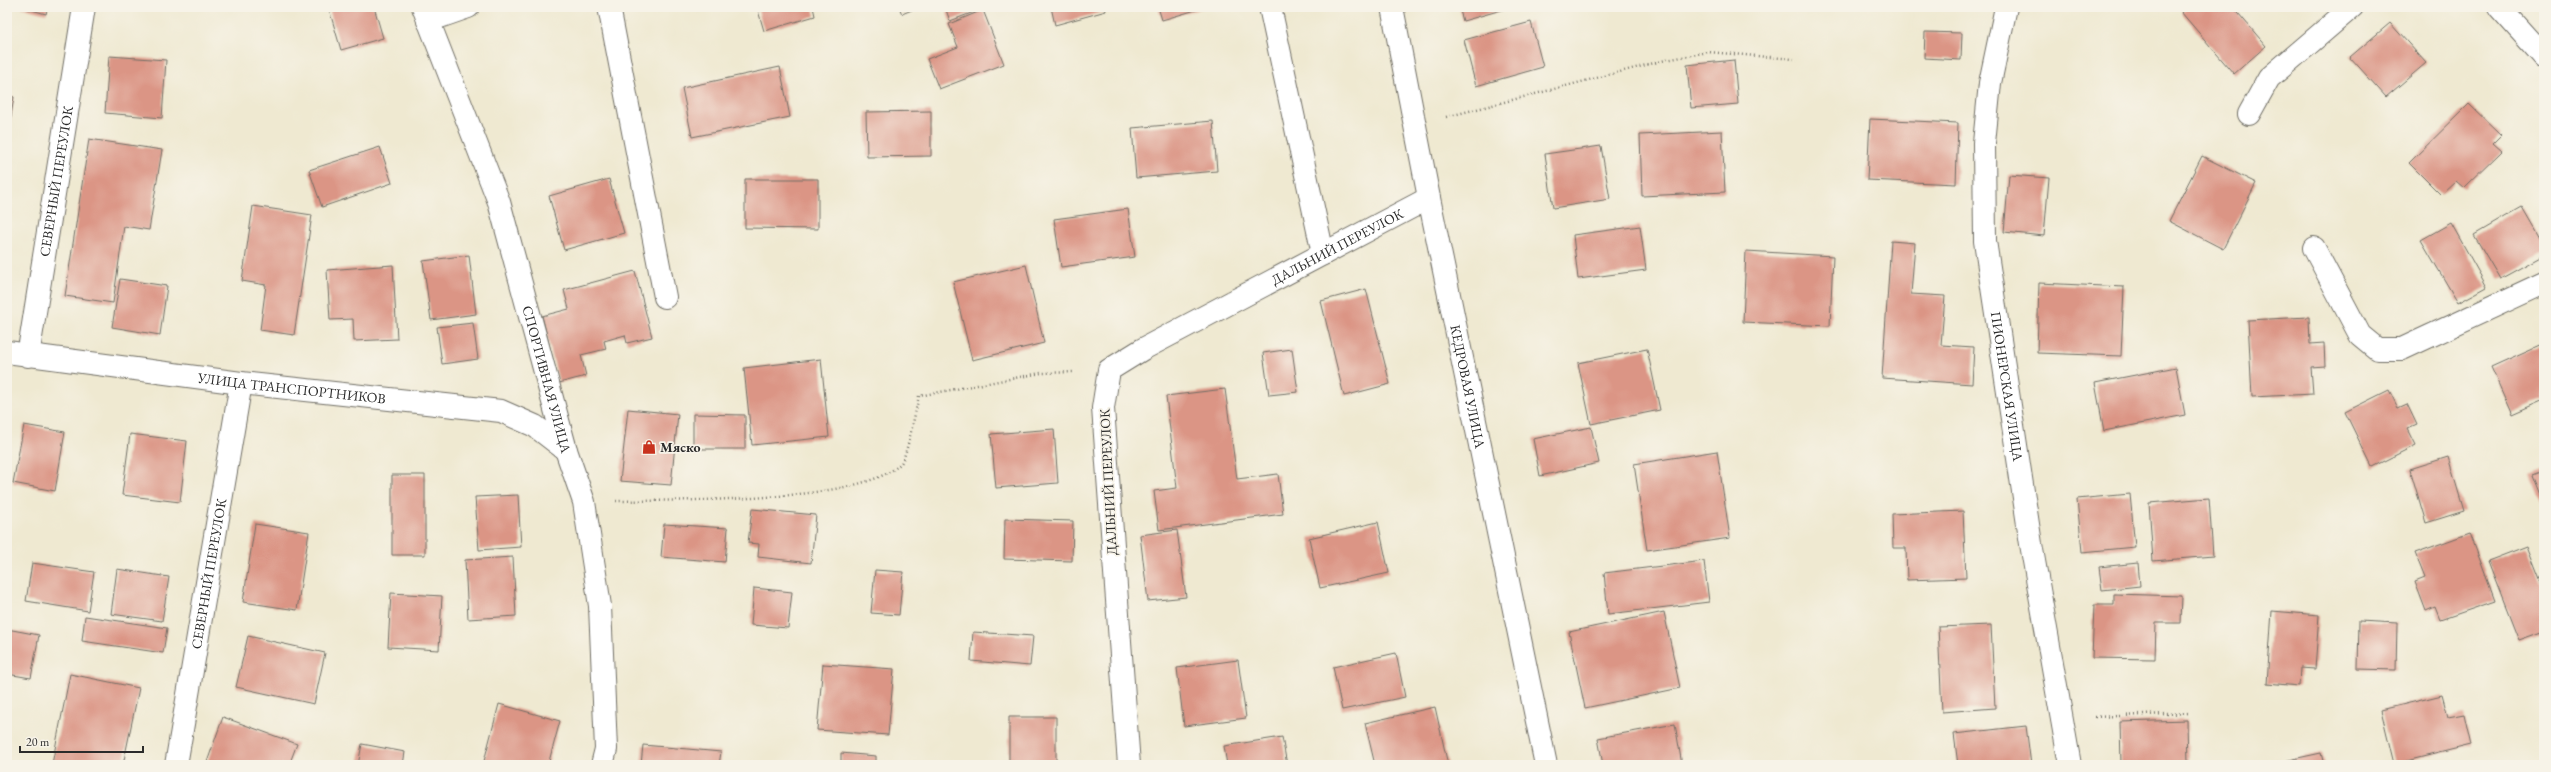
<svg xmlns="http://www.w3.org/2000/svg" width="2551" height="772" font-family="'EB Garamond',serif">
  <rect width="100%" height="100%" fill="#f7f3e8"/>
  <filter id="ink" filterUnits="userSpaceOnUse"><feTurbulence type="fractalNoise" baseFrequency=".025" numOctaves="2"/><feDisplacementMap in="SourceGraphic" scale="8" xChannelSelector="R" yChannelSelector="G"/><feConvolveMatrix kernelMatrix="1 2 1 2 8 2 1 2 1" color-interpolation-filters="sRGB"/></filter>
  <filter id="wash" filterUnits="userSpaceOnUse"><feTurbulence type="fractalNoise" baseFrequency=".012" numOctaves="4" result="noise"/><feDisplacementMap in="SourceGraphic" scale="16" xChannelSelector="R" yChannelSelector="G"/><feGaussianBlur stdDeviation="0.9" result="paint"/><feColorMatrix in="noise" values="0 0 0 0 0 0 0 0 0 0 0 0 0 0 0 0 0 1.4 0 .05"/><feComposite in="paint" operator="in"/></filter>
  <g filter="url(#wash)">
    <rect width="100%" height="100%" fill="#efe9d1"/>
    <g id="blocks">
      <path fill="#db9585" d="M21 7H48L46 14Z
        M337 7H374L383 38 341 50 329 9Z
        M757 7H813L815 16 764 31Z
        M899 7H919L902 14Z
        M945 7H987L950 21Z
        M1051 7H1105L1106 11 1055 25Z
        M1158 7H1206L1162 20Z
        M1459 7H1512L1463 21Z
        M1757 7H1771V8L1757 10Z
        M2187 7H2233L2266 46 2234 74 2181 12Z
        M983 10 1004 64 939 89 927 59 958 47 949 24Z
        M1531 22 1543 67 1476 86 1464 40Z
        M2390 23 2426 63 2386 97 2350 57Z
        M1925 32 1962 33 1961 60 1924 58Z
        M109 56 166 60 162 118 105 113Z
        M1734 60 1738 104 1691 108 1687 65Z
        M780 67 790 117 692 137 682 88Z
        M7 95 14 97 8 135H7Z
        M2469 104 2501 135 2493 143 2502 151 2464 188 2456 181 2441 195 2409 163Z
        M931 111V156L867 157 866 112Z
        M1870 119 1958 123 1956 184 1867 180Z
        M1213 121 1217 171 1136 178 1132 128Z
        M1722 131 1725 192 1642 196 1640 135Z
        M89 139 162 150 149 230 124 226 113 303 65 296Z
        M1601 146 1610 199 1553 208 1545 154Z
        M380 147 392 183 322 207 309 170Z
        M2202 156 2256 183 2223 249 2169 221Z
        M2009 175 2049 178 2044 236 2004 232Z
        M609 179 624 233 564 250 549 196Z
        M745 179H818V229L745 228Z
        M253 206 312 215 294 335 260 330 266 285 242 281Z
        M2522 207 2544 245V255L2500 279 2474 235Z
        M1128 209 1135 257 1061 267 1054 219Z
        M2451 223 2487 287 2458 303 2421 240Z
        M1640 226 1646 270 1578 279 1573 235Z
        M1891 241 1915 243 1911 294 1945 296 1941 345 1974 347 1972 384 1882 378Z
        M1746 251 1833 256 1830 326 1743 322Z
        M469 255 476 314 431 320 423 261Z
        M393 265 397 339 354 341 353 319 330 320 327 270Z
        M1026 265 1044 343 972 360 953 282Z
        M635 271 652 337 627 343 625 335 604 341 606 349 581 355 586 376 559 383 542 316 569 309 564 290Z
        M120 279 167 286 160 335 112 327Z
        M2039 283 2124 287 2121 356 2037 353Z
        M1366 289 1390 384 1344 396 1321 301Z
        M2309 317 2310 344 2324 343 2325 366 2311 367 2313 394 2252 397 2248 320Z
        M473 323 478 359 442 364 437 327Z
        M2544 343V400L2512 414 2491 367Z
        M1292 349 1298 392 1269 395 1263 353Z
        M1647 349 1660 410 1591 424 1578 363Z
        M821 359 829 437 752 445 744 368Z
        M2176 367 2185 415 2104 431 2095 383Z
        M1225 389 1237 479 1278 474 1283 514 1159 530 1154 491 1177 488 1166 396Z
        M2389 390 2398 408 2407 404 2417 425 2408 429 2416 445 2372 467 2345 412Z
        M628 409 678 414 671 485 620 481Z
        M693 414 745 415V449H693Z
        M24 425 65 432 55 491 13 483Z
        M1591 427 1599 463 1540 476 1533 439Z
        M1054 429 1058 483 996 488 991 434Z
        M130 434 187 441 180 502 122 495Z
        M1717 451 1730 538 1647 550 1634 464Z
        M2448 457 2464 511 2426 523 2410 469Z
        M2544 470V507L2531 475Z
        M392 475H425V555H392Z
        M2130 494 2135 547 2082 552 2077 499Z
        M518 495 521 547 479 550 475 497Z
        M2209 498 2213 556 2153 561 2149 503Z
        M752 509 816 515 811 563 758 557 759 544 748 543Z
        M1963 511 1966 578 1907 580 1906 548H1893L1892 514Z
        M1005 519 1073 521 1072 561 1004 559Z
        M1378 522 1389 573 1320 588 1309 538Z
        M255 524 309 532 297 610 243 602Z
        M664 524 728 528 725 562 661 557Z
        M1177 530 1186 597 1148 601 1140 535Z
        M2470 533 2495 601 2440 620 2435 607 2426 611 2415 582 2425 578 2415 553Z
        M2527 546 2544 589V631L2519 640 2488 561Z
        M513 557 516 616 468 619 465 560Z
        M1704 561 1709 602 1608 614 1604 573Z
        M32 563 94 572 88 611 26 601Z
        M2138 563 2140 586 2102 590 2099 567Z
        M117 569 169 577 162 621 111 614Z
        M875 570 903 572 899 615 871 613Z
        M754 588 792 592 788 628 751 625Z
        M391 593 442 596 439 650 388 647Z
        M2114 594 2182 596 2181 623H2156L2155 659 2092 658 2094 605H2114Z
        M2272 611 2319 615 2315 669 2300 668 2299 686 2267 683Z
        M1664 612 1680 688 1585 708 1569 632Z
        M85 616 167 628 163 653 82 641Z
        M2359 621 2397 623 2396 670 2358 669Z
        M1991 625 1995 708 1942 712 1938 627Z
        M7 629 39 635 31 678 7 674Z
        M973 632 1033 636 1030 666 971 661Z
        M248 636 325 653 314 704 236 687Z
        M1396 653 1405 697 1342 710 1333 667Z
        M1238 660 1246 718 1184 726 1177 668Z
        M823 664 894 669 888 735 817 730Z
        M70 674 139 688 123 765 52 764Z
        M2442 695 2448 717 2464 714 2471 745 2394 764 2381 710Z
        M499 704 560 721 548 765H483Z
        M1435 707 1448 765H1375L1365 723Z
        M223 717 297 744 289 765H206Z
        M1009 717H1056V765H1009Z
        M2187 720 2188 765H2121L2120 722Z
        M1675 724 1682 765H1603L1598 738Z
        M2026 726 2031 765H1958L1954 734Z
        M1282 737 1287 765H1227L1224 746Z
        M362 744 405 752 403 765H358Z
        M643 745 721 752 719 765H641Z
        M841 753 876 756V765H841Z
        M2321 753 2324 765H2275V763Z"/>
    </g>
  </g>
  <g filter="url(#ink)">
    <use href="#blocks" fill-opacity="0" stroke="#706e65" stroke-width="1"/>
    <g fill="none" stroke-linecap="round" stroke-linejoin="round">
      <defs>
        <path id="lane" d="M609 7 665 297
          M1270 7 1323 254
          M428 21 468 7
          M2249 114 2269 78 2352 7
          M2314 248 2360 335 2377 349H2402L2544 283"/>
        <g id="street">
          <path id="s1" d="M423 7 499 202 566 450 584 502 600 606 606 749 602 765"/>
          <path id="s2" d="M1392 7 1429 198 1546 765"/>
          <path id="s3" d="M2006 7 1990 83 1984 143 1985 241 2031 544 2070 765"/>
          <path d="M2499 7 2544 57"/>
          <path id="s4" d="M7 352 241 383 501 411 535 426 566 450"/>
          <path id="s5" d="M28 356 84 7"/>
          <path id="s6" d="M176 765 241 383"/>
          <path id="s7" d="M1129 765 1103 408 1109 370 1143 349 1429 198"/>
        </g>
      </defs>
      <use href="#lane" stroke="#706e65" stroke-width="24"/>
      <use href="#street" stroke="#706e65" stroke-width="24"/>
      <path stroke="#706e65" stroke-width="2.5" stroke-dasharray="1 3" stroke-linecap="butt" d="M1446 117 1666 60 1708 52 1794 59
        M616 501C674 500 864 504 901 463 907 456 916 408 919 396L1041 373 1075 372
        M2095 717 2190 713"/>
      <use href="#lane" stroke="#fff" stroke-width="22"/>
      <use href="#street" stroke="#fff" stroke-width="22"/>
    </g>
  </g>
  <defs>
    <symbol id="shop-bare" viewBox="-9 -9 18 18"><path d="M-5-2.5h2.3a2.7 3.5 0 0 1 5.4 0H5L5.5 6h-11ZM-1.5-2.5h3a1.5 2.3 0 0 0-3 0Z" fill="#c8321e" stroke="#f7f3e8" stroke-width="2.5" paint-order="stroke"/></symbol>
  </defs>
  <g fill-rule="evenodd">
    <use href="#shop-bare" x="639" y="437" width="20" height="20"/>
  </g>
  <g text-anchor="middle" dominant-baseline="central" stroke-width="3.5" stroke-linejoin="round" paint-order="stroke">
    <g font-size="14" fill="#2b2b2b" stroke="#f7f3e8">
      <text stroke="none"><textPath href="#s5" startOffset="177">СЕВЕРНЫЙ ПЕРЕУЛОК</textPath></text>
      <text stroke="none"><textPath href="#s7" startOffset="656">ДАЛЬНИЙ ПЕРЕУЛОК</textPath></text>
      <text stroke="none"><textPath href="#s1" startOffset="393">СПОРТИВНАЯ УЛИЦА</textPath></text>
      <text stroke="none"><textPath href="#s2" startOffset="387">КЕДРОВАЯ УЛИЦА</textPath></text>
      <text stroke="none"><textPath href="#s3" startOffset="383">ПИОНЕРСКАЯ УЛИЦА</textPath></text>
      <text stroke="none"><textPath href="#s4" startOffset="287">УЛИЦА ТРАНСПОРТНИКОВ</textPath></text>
      <text transform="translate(1108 482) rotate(-93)">ДАЛЬНИЙ ПЕРЕУЛОК</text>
      <text stroke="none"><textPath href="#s6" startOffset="194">СЕВЕРНЫЙ ПЕРЕУЛОК</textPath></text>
    </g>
    <g font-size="14" font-weight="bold" fill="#2b2b2b" stroke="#f7f3e8" text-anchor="start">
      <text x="660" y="447">Мяско</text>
    </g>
  </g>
  <rect width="2551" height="772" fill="none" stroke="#f7f3e8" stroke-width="24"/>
  <path d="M20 746v6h123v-6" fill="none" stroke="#2b2b2b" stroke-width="2"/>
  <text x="26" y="746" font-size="12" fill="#2b2b2b" stroke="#f7f3e8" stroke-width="3" paint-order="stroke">20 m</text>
</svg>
